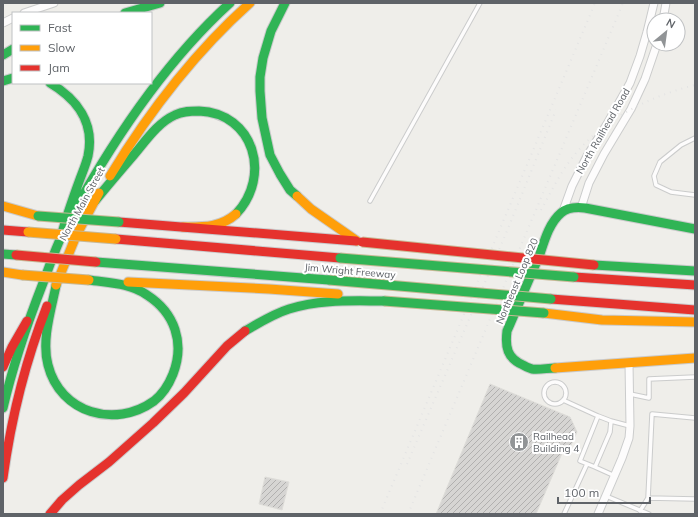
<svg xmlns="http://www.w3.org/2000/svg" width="698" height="517" font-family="Mulish,sans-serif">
  <defs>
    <pattern id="building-hatch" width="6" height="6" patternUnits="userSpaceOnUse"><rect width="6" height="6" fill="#d6d5d3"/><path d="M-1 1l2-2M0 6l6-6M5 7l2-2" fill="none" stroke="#b1b0af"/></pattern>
  </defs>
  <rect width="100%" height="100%" fill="#efeeea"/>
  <path fill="url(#building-hatch)" stroke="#deddd9" d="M490 384 570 417 577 432 567 454 563 451 536 514H436Z
    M265 477 289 482 282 510 259 504Z"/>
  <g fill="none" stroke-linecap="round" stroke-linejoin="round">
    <defs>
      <path id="lane" d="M695 138 681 145 660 162 654 176 656 185 671 192 695 195
        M370 201 480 3
        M544 393a11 11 0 1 1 22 0a11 11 0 1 1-22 0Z
        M630 394 649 398V379L695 377
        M563 400 598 416 580 461 595 467
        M598 416 611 421
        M615 476 595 467 610 432 611 421 630 426
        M606 496 649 514
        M648 498 695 499
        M640 511 648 498 652 414 695 418
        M564 514 587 464"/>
      <path id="street" d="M24 13 54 3
        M663 20 666 3
        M3 23 13 18
        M581 208 589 183 604 154 631 109 645 79 657 44
        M563 211 572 186 587 156 607 124 630 83 640 56 647 32 654 3
        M598 514 622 458 629 438 630 426 629 363"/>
      <path id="fast" d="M285 3 271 31 263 58 260 77V91L262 118 270 155 280 174 290 190 297 196
        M125 13 160 3
        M3 55 13 49
        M3 81 13 78
        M50 83C77 99 95 123 88 156 86 164 83 171 80 179 73 198 66 217 61 237
        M95 201C107 186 120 171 132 157 145 142 157 123 175 115 183 111 191 111 199 111 254 113 272 176 236 214
        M73 213C115 137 165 62 230 3
        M3 254 16 255
        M96 262 329 280
        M594 265 695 271
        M57 281C52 307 41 339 48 365 60 413 115 429 154 401 163 394 169 384 173 374 185 343 175 313 147 295 130 283 109 283 89 280
        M245 331C259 323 273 314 289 309 320 299 352 301 384 301
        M555 368C548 368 539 370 532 369 529 368 526 367 523 365 507 358 505 347 507 331 518 306 528 281 539 257 544 242 549 223 561 213 568 207 577 207 585 208L695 229
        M3 408C13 365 27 324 43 283 50 265 56 246 65 229"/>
      <path id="slow" d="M110 176C149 112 194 53 250 3
        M297 196 311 209 357 241
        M3 206 38 216
        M183 227C203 227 220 228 236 214
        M3 272 22 275
        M128 282 269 289 338 294
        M56 285 76 236 99 193
        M544 313 602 320 695 322
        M555 368 695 358"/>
      <path id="jam" d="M119 222 356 241
        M3 230 28 232
        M116 239 340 258
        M574 277 695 285
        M551 299 695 310
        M3 367 12 347 27 321
        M3 478C11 419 25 362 47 306
        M50 514 62 500 79 485 109 462 153 423 184 393 227 346 245 331"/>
    </defs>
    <use href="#lane" stroke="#cbcccc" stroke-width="5.5"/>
    <use href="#street" stroke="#cbcccc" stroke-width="9"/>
    <use href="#fast" stroke="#cacacb" stroke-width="11"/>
    <use href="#slow" stroke="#cacacb" stroke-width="11"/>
    <use href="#jam" stroke="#cacacb" stroke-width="11"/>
    <use href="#lane" stroke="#fdfcfc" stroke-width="3.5"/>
    <use href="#street" stroke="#fdfcfc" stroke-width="7"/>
    <use href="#fast" stroke="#30b455" stroke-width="9"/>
    <use href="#slow" stroke="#ff9f0a" stroke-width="9"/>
    <use href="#jam" stroke="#e5322d" stroke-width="9"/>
    <path stroke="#e4e4e4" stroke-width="2" stroke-dasharray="1 5" stroke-linecap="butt" d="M541 210C550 194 558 177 569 162 599 121 647 97 695 85
      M407 464 507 231 556 110
      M380 514 595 3
      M408 514 623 3"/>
    <defs>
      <path id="fast-bridge" d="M38 216 119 222
        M340 258 574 277
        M329 280 551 299
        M384 301 544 313"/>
      <path id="slow-bridge" d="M28 232 116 239
        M22 275 89 280"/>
      <path id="jam-bridge" d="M362 242 594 265
        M16 255 96 262"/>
    </defs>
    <use href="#fast-bridge" stroke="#c8b996" stroke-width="11" stroke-linecap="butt"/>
    <use href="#slow-bridge" stroke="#c8b996" stroke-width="11" stroke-linecap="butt"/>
    <use href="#jam-bridge" stroke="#c8b996" stroke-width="11" stroke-linecap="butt"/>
    <use href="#fast-bridge" stroke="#30b455" stroke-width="9"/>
    <use href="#slow-bridge" stroke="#ff9f0a" stroke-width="9"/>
    <use href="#jam-bridge" stroke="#e5322d" stroke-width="9"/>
  </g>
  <defs>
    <symbol id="building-disc" viewBox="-11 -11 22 22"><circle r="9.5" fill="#919496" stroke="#fff"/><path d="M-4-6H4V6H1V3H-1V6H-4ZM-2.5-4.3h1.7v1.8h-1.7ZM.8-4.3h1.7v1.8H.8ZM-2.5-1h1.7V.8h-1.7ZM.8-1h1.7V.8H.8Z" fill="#fff"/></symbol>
  </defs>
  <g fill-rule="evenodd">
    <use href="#building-disc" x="508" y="431" width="22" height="22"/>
  </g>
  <g text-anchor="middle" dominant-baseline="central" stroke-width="4" stroke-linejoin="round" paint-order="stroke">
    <g font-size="10" fill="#5f6368" stroke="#fff">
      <text transform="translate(603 131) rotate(-60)">North Railhead Road</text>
      <text transform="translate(82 204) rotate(-61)">North Main Street</text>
      <text transform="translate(350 271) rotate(5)">Jim Wright Freeway</text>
      <text transform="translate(517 281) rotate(-67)">Northeast Loop 820</text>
    </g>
    <g font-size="10" fill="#5f6368" stroke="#fff" text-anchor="start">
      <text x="533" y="436">Railhead<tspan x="533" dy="12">Building 4</tspan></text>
    </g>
  </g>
  <rect width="698" height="517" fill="none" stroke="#5f6368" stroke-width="8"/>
  <rect x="12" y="12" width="140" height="72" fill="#ffffff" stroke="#bfc1c3"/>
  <rect x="20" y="25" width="20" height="6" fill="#30b455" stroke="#bfc1c3"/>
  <text x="48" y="32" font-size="12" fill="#5f6368">Fast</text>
  <rect x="20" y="45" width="20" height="6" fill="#ff9f0a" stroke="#bfc1c3"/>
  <text x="48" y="52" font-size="12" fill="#5f6368">Slow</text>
  <rect x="20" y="65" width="20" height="6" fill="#e5322d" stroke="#bfc1c3"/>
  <text x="48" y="72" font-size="12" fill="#5f6368">Jam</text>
  <g transform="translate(666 32) rotate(29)"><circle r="19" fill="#ffffff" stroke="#bfc1c3"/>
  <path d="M0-3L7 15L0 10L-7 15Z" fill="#919496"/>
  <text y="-6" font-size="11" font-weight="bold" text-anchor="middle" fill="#5f6368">N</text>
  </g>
  <path d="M558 497v6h92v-6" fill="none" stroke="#5f6368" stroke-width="2"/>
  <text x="564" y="497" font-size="12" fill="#5f6368" stroke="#ffffff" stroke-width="3" paint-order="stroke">100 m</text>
</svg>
